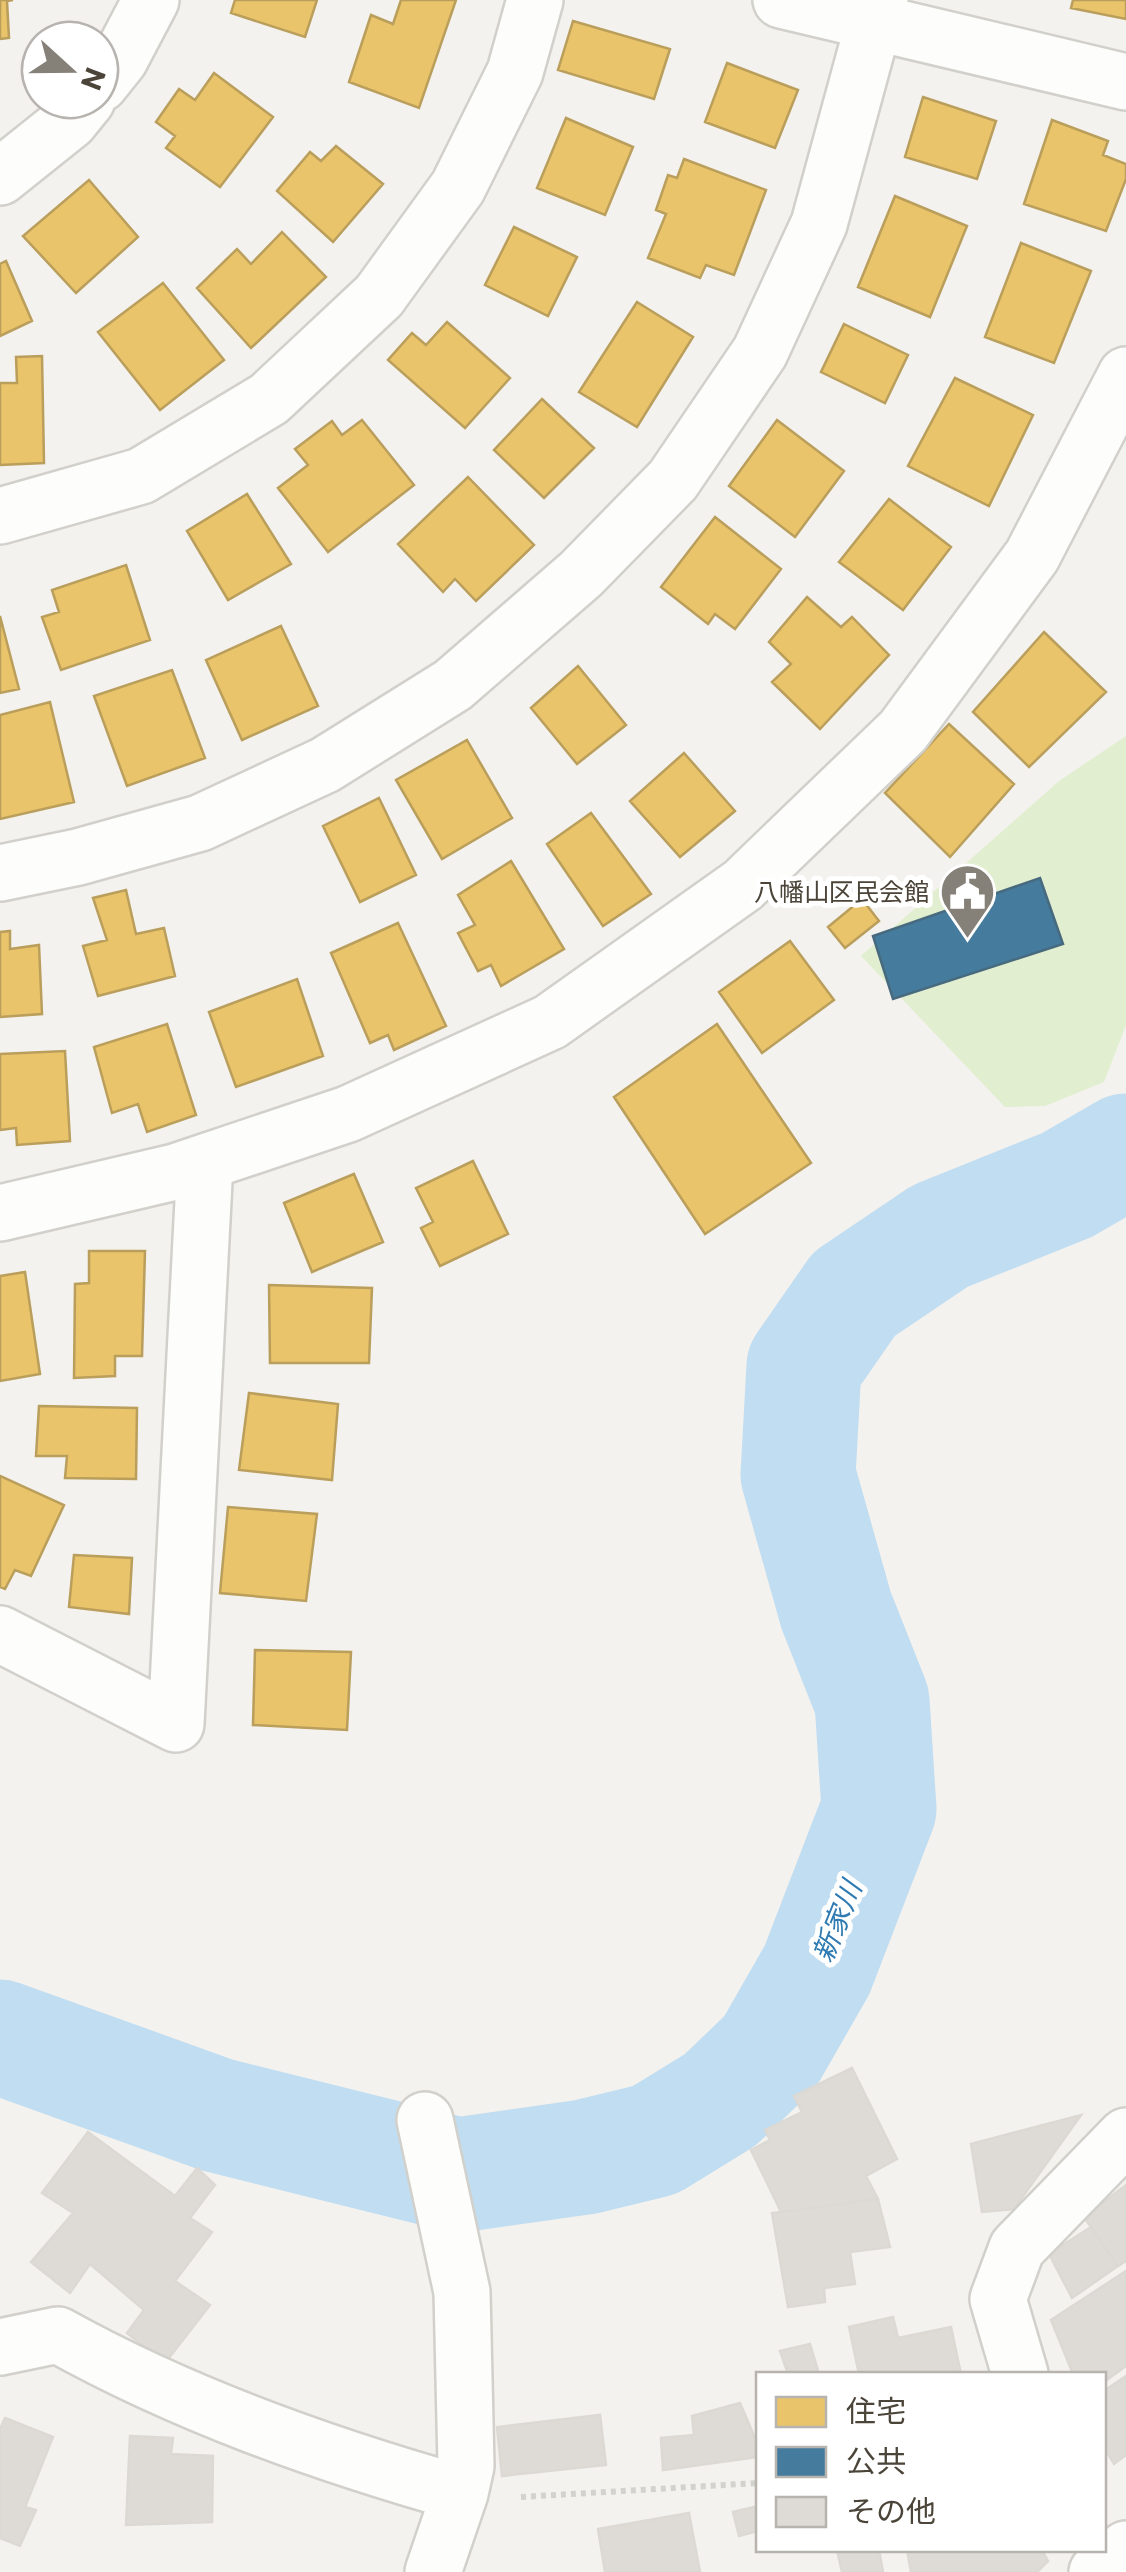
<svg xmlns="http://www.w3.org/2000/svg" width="1126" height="2572" font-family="Commissioner,'Noto Sans JP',sans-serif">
  <rect width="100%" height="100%" fill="#f4f2ee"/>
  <path fill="#e1eecf" d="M1126 736V1025L1104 1082 1045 1106 1005 1107 861 956 1059 781Z"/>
  <path fill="#e9c46a" stroke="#ba9e5b" stroke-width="2.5" d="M0 0H13L7 1 9 38 0 39Z
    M235 0H317L305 37 231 13Z
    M401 0H456L419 108 349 82 371 15 393 24Z
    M1073 0H1126V19L1071 8Z
    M573 21 670 49 654 99 558 70Z
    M727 63 798 90 775 148 705 122Z
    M214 73 273 117 220 187 166 148 175 136 156 122 179 89 195 100Z
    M923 97 996 121 977 179 905 157Z
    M566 118 633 147 605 215 537 188Z
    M1052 120 1108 141 1103 155 1126 164V179L1106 231 1024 204Z
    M336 146 383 184 333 242 277 191 310 152 321 161Z
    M684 159 766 190 734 275 706 265 700 278 648 258 666 214 656 210 668 175 677 178Z
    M89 180 138 237 76 293 23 236Z
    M895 196 967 226 930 317 858 287Z
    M514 227 577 257 548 316 485 285Z
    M282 232 326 277 251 348 197 288 237 249 251 264Z
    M1021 243 1091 271 1054 363 985 337Z
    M6 261 32 321 0 336V264Z
    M163 283 224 360 160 410 98 332Z
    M637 302 693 337 637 427 579 392Z
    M447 322 510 378 465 428 388 360 412 333 426 345Z
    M844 324 908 355 885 403 821 372Z
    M42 356 44 463 0 465V383H17L16 357Z
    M955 378 1033 415 989 506 908 466Z
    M542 399 594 448 544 498 494 450Z
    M362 420 414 485 328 552 278 488 308 465 295 449 332 421 342 435Z
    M777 420 844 471 795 537 729 486Z
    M468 477 534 545 476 601 455 579 443 592 398 544Z
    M247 494 291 564 228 600 187 531Z
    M889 499 951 547 903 610 839 562Z
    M715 517 781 569 735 629 715 614 708 624 661 587Z
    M126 565 150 640 61 670 42 617 59 612 52 590Z
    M807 597 841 627 852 617 889 655 820 729 772 682 791 664 769 642Z
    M0 616 19 689 0 693Z
    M281 626 318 706 242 740 206 660Z
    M1044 632 1106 692 1029 767 973 712Z
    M578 666 626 725 577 764 531 708Z
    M172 670 205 758 127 786 94 696Z
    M50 702 74 802 0 819V715Z
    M949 724 1014 784 950 857 885 793Z
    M467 740 512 818 442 859 396 780Z
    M684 753 735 811 680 857 630 801Z
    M379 798 416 875 360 902 323 826Z
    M591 813 651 894 603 926 547 844Z
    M511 861 564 949 501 986 491 965 478 971 458 933 475 925 458 895Z
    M126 890 136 934 164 928 175 976 98 996 83 946 107 940 93 898Z
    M862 899 879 921 845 948 828 927Z
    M398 923 446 1026 394 1050 388 1035 370 1043 331 953Z
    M10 931V949L39 945 42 1014 0 1017V932Z
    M790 941 834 1000 762 1053 719 992Z
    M297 979 323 1056 236 1087 209 1012Z
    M167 1024 196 1115 147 1132 138 1104 112 1113 94 1047Z
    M717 1024 811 1163 705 1234 614 1097Z
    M65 1051 70 1141 17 1145 16 1128 0 1130V1054Z
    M473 1161 508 1234 440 1266 421 1228 433 1222 416 1188Z
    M354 1174 383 1242 312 1272 284 1203Z
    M89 1251H145L142 1356H115V1376L74 1378 75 1284 89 1283Z
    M25 1272 40 1374 0 1381V1276Z
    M269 1285 372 1288 369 1363H270Z
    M249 1393 338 1404 332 1480 239 1470Z
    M39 1406 137 1408 136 1479 65 1478 67 1456H36Z
    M0 1476 64 1505 31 1576 15 1570 5 1589 0 1587Z
    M228 1507 317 1514 306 1601 220 1593Z
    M74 1555 132 1558 129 1614 69 1607Z
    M255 1650 351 1652 347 1730 253 1725Z"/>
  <path fill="#457b9d" stroke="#476a7f" stroke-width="2.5" d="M1040 878 1063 944 893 999 873 936Z"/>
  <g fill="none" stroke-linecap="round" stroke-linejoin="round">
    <path stroke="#c0ddf1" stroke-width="115" d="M0 2037 217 2115 458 2175 585 2157 655 2140 720 2100 770 2052 817 1970 879 1809 872 1701 836 1610 798 1475 804 1366 854 1294 940 1236 1067 1185 1126 1151"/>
  </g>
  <path fill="#dedbd6" stroke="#dcd9d4" stroke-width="2.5" d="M852 2068 897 2159 866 2176 878 2199 781 2212 751 2150 770 2140 765 2130 802 2112 794 2096Z
    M1081 2115 1014 2209 982 2212 971 2144Z
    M88 2132 175 2196 197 2168 215 2185 190 2218 212 2232 175 2281 210 2305 165 2363 127 2333 144 2310 90 2264 70 2293 31 2262 73 2213 42 2193Z
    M1126 2185V2261L1118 2266 1084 2217Z
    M878 2199 890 2247 850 2252 855 2284 824 2288 825 2302 788 2307 772 2213Z
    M1091 2227 1118 2266 1072 2298 1049 2254Z
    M1126 2271V2366L1104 2382V2374H1073L1051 2320Z
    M893 2317 898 2338 951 2327 961 2374H859L849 2327Z
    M810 2344 819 2374H788L780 2351Z
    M1126 2376V2455L1114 2464 1104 2447V2391Z
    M740 2403 758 2445V2457L663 2470 661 2438 694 2435 692 2416Z
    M600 2415 606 2465 502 2476 497 2427Z
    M5 2418 53 2437 25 2507 36 2510 20 2546 0 2538V2429Z
    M130 2436 173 2438 171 2454 213 2456 212 2522 126 2525Z
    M758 2506V2531L739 2536 733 2512Z
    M689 2513 700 2572H605L598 2529Z
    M837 2550H879L883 2572H842Z
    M907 2550H1042L1048 2561 1037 2572H911Z"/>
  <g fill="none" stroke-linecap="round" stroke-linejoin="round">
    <defs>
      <path id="minor" d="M781 0 1126 82
        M100 84 120 59 151 0
        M0 177 70 121 87 100
        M0 516 141 476 269 399 379 296 458 187 515 72 535 0
        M0 873 78 857 200 823 325 765 453 685 581 574 673 480 760 352 819 224 880 0
        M0 1213 175 1172 348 1114 550 1022 743 885 903 731 1032 556 1126 375
        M0 1634 176 1724 205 1162
        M425 2120 462 2292 466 2466 460 2493
        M0 2347 58 2335C184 2405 322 2454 460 2493L433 2572
        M1020 2374 998 2299 1017 2248 1126 2136
        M1097 2572 1126 2549"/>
    </defs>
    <use href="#minor" stroke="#d2d0cb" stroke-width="60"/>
    <path stroke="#d3d2cc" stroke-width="6" stroke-dasharray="5 5" stroke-linecap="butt" d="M521 2497 758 2483"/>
    <use href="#minor" stroke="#fdfdfc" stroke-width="55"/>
  </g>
  <defs>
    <symbol id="civic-pin" viewBox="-11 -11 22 30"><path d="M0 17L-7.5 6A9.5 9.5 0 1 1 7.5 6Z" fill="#868178" stroke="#fff"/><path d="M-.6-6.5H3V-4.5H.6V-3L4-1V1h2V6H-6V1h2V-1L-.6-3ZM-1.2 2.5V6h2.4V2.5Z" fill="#fff"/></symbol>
  </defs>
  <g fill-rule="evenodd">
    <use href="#civic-pin" x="936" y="860" width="63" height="86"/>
  </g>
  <g text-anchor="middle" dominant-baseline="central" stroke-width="10" stroke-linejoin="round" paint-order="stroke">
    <g font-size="25" fill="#4b4439" stroke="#fff" text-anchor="end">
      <text x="929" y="891">八幡山区民会館</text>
    </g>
    <g font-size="28" font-style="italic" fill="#2e7ab2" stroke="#fff">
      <text transform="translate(836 1921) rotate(-68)">新家川</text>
    </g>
  </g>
  <rect x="756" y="2372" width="350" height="180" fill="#ffffff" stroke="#b7b4b0" stroke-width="2.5"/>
  <rect x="776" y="2397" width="50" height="30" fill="#e9c46a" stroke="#b7b4b0" stroke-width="2.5"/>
  <text x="846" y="2422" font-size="30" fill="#4b4439">住宅</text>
  <rect x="776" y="2447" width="50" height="30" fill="#457b9d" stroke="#b7b4b0" stroke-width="2.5"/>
  <text x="846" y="2472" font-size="30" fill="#4b4439">公共</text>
  <rect x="776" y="2497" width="50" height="30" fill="#dedbd6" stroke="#b7b4b0" stroke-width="2.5"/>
  <text x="846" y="2522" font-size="30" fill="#4b4439">その他</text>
  <g transform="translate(70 70) rotate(111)"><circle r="48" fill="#ffffff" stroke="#b7b4b0" stroke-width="2.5"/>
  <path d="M0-8L18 38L0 25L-18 38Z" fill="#868178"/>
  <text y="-15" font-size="28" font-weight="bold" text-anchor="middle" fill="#4b4439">N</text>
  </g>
</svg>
